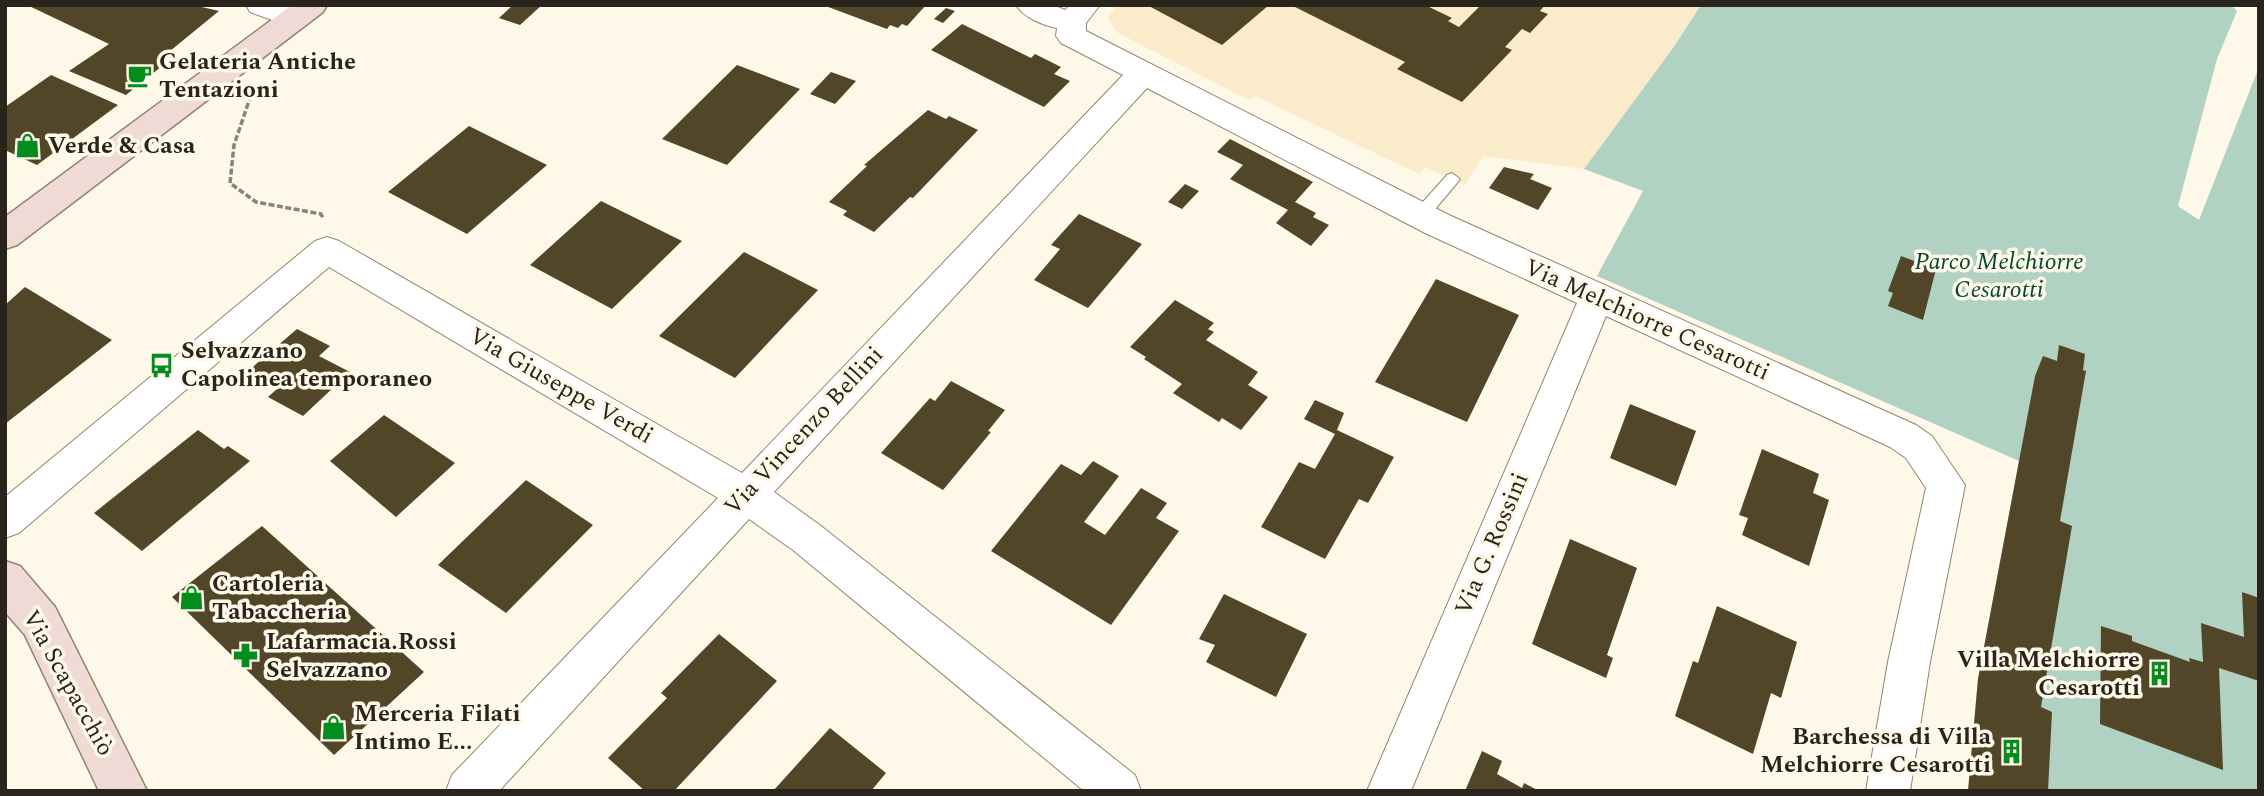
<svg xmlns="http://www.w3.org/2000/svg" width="2264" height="796" font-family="Spectral,serif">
  <rect width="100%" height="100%" fill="#fef8e8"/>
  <path fill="#faecca" d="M1116 5H1701L1673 48 1584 169 1484 156 1464 185 1425 167 1419 174 1255 96 1249 100 1118 33 1108 19Z"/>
  <path fill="#b1d2c2" d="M1701 5H2231L2237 11 2217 59 2178 206 2199 220 2259 67V791H1968L1978 679 2019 461 1597 276 1643 191 1584 169 1673 48Z"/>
  <path fill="#524629" d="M27 5H193L219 11 159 60 167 62 126 95 69 71 109 44Z
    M513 5H542L520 25 499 18Z
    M823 5H926L907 26 902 24 898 28 890 25 887 29Z
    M1147 5H1269L1222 45Z
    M1291 5H1425L1452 18 1448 21 1459 27 1481 5H1545L1540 11 1548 14 1530 33 1522 29 1505 47 1512 50 1462 102 1397 69 1405 62Z
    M946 8 955 11 943 23 934 19Z
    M962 24 1031 58 1035 54 1061 67 1054 74 1070 81 1044 107 931 50Z
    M737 65 800 89 727 165 662 139Z
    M831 72 856 81 835 104 810 94Z
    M51 75 118 105 37 165 5 150V107Z
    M928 110 946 119 949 116 978 130 913 198 910 197 874 232 843 215 847 211 829 202 867 166 864 165Z
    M469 126 547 165 467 234 388 192Z
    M1230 139 1313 182 1295 202 1316 213 1313 217 1329 225 1311 246 1276 223 1288 210 1230 179 1243 165 1217 152Z
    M1504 167 1534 174 1530 179 1552 188 1538 210 1489 188Z
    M1185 184 1199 191 1182 209 1168 202Z
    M601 201 682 241 612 309 530 265Z
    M1079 214 1142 244 1088 308 1034 280 1060 249 1051 245Z
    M744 252 818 290 735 378 659 336Z
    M1901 256 1936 269 1923 320 1888 306 1893 293 1888 291Z
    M1436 279 1519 315 1467 422 1375 382Z
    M25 287 112 340 5 424V305Z
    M1175 300 1214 323 1208 329 1214 332 1206 340 1258 372 1248 385 1268 397 1241 430 1222 418 1219 422 1173 393 1182 384 1144 359 1146 357 1130 347Z
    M297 329 330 346 319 356 350 372 303 416 268 397 278 388 248 371Z
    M2059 345 2085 354 2083 370 2086 371 2060 521 2072 526 2041 707 2052 712 2048 791H1968L1978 679 2035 376 2043 356 2057 361Z
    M951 381 1005 410 988 431 991 432 943 490 881 453 930 398 935 401Z
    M1315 400 1344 413 1337 430 1394 457 1368 503 1359 499 1325 559 1261 527 1299 462 1315 469 1335 434 1304 419Z
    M1630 404 1696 431 1676 486 1610 458Z
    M384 415 455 463 396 517 330 461Z
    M198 430 224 449 228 446 250 461 142 551 94 513Z
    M1762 449 1819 474 1813 493 1829 500 1809 566 1742 535 1748 518 1739 515Z
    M1093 461 1119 476 1084 522 1105 535 1141 488 1167 503 1156 518 1179 531 1111 625 991 551 1061 464 1081 475Z
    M526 480 593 525 506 613 438 565Z
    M262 526 424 672 334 755 172 597Z
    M1570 539 1637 568 1607 655 1613 658 1606 678 1532 644Z
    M2242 592 2259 598V681L2219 668 2223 770 2100 724 2101 626 2132 636V641L2190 662 2189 658 2203 662 2201 623 2244 637Z
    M1224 594 1307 634 1276 697 1206 662 1215 645 1199 639Z
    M1717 606 1797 642 1781 698 1771 693 1753 754 1675 716 1693 661 1698 663Z
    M719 634 777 681 674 791H645L608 758 667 698 661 693Z
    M830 728 886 773 871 791H773Z
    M1482 751 1502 761 1497 774 1522 788 1524 783 1539 791H1465Z"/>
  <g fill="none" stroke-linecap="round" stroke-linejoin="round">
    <defs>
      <path id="lane" d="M1452 173 1460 179 1457 183 1426 220H1414L1412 216 1414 212 1447 175Z"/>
      <path id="street" d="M246 5C265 5 297 0 309 18L304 25 294 28 250 12Z
        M1016 5H1053L1065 10 1070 5H1100L1086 23V31L1449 215 1916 425 1932 436 1965 485 1930 662 1910 791H1866L1888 662 1926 488 1906 458 1890 447 1606 316 1411 791H1367L1577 303 1425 233 1147 88 774 492 821 526 1135 775 1141 791H1084L793 550 749 519 499 791H446L452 775 718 498 329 267 19 533 5 538V497L315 241 327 237 339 241 742 473 1123 75 1061 43 1056 36 1057 28C1043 25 1024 18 1016 5Z"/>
      <path id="secondary" d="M292 5H327L323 12 17 245 5 249V217Z
        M5 561 20 566 55 607 147 791H99L25 635 5 612Z"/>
    </defs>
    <use href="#lane" stroke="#90866e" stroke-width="2"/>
    <use href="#street" stroke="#90866e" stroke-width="2"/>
    <use href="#secondary" stroke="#90866e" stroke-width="3"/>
    <path stroke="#898478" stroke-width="3.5" stroke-dasharray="6 2.5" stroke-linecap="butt" d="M251 95 234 145 230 183 256 202 321 214 323 218"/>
    <use href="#lane" fill="#fff" fill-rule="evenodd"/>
    <use href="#street" fill="#fff" fill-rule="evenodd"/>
    <use href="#secondary" fill="#f0dad5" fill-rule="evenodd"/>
  </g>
  <defs>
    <symbol id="cafe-bare" viewBox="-9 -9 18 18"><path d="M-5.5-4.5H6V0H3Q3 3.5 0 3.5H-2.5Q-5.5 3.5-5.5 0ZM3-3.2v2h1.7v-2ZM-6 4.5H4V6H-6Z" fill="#048d1c" stroke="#fef8e8" stroke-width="2.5" paint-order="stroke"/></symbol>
    <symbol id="shop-bare" viewBox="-9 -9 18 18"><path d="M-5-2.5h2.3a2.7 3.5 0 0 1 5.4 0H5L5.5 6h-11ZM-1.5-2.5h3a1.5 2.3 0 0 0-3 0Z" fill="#048d1c" stroke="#fef8e8" stroke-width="2.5" paint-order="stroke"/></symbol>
    <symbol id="bus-bare" viewBox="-9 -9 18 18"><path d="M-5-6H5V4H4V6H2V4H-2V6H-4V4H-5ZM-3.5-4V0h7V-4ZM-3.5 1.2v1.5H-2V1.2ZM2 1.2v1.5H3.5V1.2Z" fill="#048d1c" stroke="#fef8e8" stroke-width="2.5" paint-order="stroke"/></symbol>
    <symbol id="pharmacy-bare" viewBox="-9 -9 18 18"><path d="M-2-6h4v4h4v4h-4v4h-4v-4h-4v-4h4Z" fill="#048d1c" stroke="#fef8e8" stroke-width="2.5" paint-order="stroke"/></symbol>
    <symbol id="building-bare" viewBox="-9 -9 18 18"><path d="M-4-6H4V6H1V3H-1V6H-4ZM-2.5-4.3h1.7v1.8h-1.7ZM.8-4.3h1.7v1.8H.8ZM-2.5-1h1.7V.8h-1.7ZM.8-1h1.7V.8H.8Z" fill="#048d1c" stroke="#fef8e8" stroke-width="2.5" paint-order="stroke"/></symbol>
  </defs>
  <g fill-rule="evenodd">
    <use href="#cafe-bare" x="122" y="58" width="35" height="35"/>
    <use href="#shop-bare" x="10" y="128" width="35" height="35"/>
    <use href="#bus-bare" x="144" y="348" width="35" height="35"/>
    <use href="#shop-bare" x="174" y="580" width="35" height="35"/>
    <use href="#pharmacy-bare" x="228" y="638" width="35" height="35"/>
    <use href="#building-bare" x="2142" y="656" width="35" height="35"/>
    <use href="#shop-bare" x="316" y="710" width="35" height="35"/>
    <use href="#building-bare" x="1994" y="734" width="35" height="35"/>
  </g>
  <g text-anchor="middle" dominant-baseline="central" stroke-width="7" stroke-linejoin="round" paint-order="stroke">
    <g font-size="24" font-weight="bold" fill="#29251c" stroke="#fef8e8" text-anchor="start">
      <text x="159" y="62">Gelateria Antiche<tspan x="159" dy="28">Tentazioni</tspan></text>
      <text x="48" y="146">Verde &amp; Casa</text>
      <text x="181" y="351">Selvazzano<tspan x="181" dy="28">Capolinea temporaneo</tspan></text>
      <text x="212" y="584">Cartoleria<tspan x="212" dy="28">Tabaccheria</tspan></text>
      <text x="266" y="642">Lafarmacia.Rossi<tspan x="266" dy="28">Selvazzano</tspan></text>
      <text x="2140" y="660" text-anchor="end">Villa Melchiorre<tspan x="2140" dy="28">Cesarotti</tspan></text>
      <text x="354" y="714">Merceria Filati<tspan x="354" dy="28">Intimo E...</tspan></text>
      <text x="1991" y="737" text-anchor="end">Barchessa di Villa<tspan x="1991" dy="28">Melchiorre Cesarotti</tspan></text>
    </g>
    <g font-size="24" font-style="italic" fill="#004832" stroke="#fef8e8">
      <text x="1999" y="262">Parco Melchiorre<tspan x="1999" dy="28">Cesarotti</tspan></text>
    </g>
    <g font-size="24" fill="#29251c" stroke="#fef8e8">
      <text transform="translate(1647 320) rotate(24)">Via Melchiorre Cesarotti</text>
      <text transform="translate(561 386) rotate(30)">Via Giuseppe Verdi</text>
      <text transform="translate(804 431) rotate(-47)">Via Vincenzo Bellini</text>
      <text transform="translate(1492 544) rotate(-67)">Via G. Rossini</text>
      <text transform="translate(68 683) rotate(61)">Via Scapacchiò</text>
    </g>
  </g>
  <rect width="2264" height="796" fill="none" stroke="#29251c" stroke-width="14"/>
</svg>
